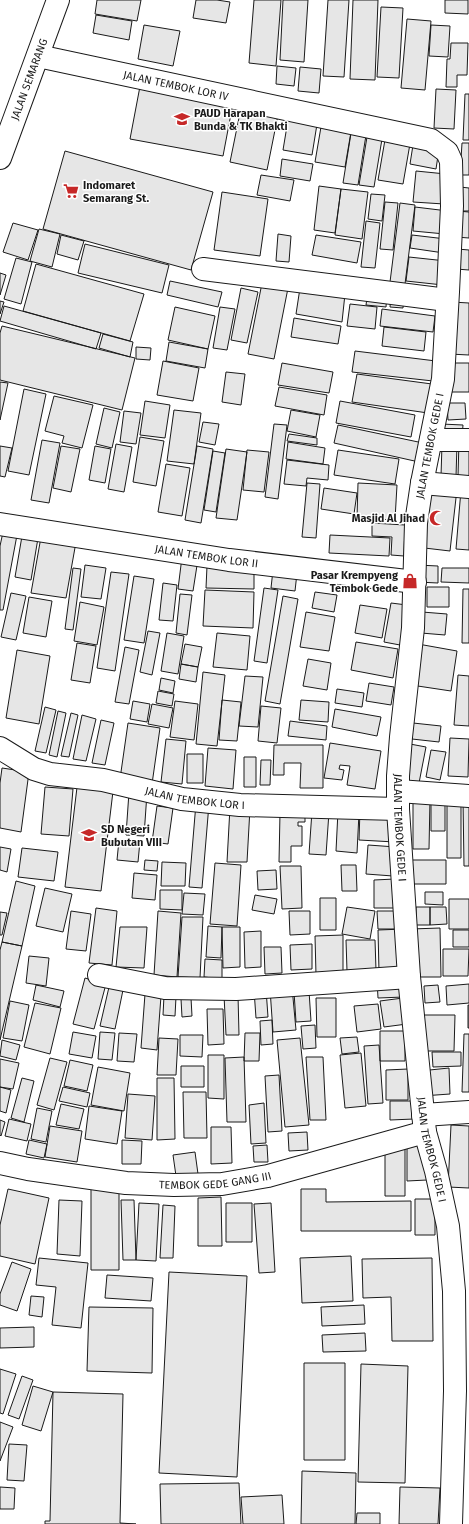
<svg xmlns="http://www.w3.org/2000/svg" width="469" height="1524" font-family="'Fira Sans',sans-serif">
  <rect width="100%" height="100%" fill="#fff"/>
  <path fill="#e6e6e6" stroke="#1a1a1a" d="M97 0H141L137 21 95 14Z
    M196 0H217L230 2 226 23 193 18Z
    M254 0H281L276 66 249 63Z
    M283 0H308L304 62 280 60Z
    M328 0H349L344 77 323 76Z
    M353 0H378L375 80 350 79Z
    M445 0H468V14L445 13Z
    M381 7 403 8 399 78 377 77Z
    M96 15 132 21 129 40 93 33Z
    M407 19 431 21 425 90 401 88Z
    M144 25 180 31 173 66 138 59Z
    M431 25 450 26 448 57 429 56Z
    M451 43H468L467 75H457V87H446L447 59H450Z
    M277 66 296 68 294 86 276 84Z
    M300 67 321 69 319 93 298 91Z
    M141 81 234 98 223 156 130 139Z
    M436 89 456 90 454 129 434 128Z
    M465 94H469V140H463Z
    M242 103 279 110 267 170 230 162Z
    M289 114 318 118 312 155 283 150Z
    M322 121 352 126 345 167 315 162Z
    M352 127 367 129 358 185 343 183Z
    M368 131 383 133 374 187 359 185Z
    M386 134 411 138 403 184 378 180Z
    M462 143H469V175H460Z
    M413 145 439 149 436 169 410 164Z
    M65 151 213 192 191 270 43 229Z
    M282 159 313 164 310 181 280 176Z
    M416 171 446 174 444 204 413 202Z
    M261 175 294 180 290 201 257 195Z
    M319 186 341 189 335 233 314 230Z
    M460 187 469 188V211H459Z
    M341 189 368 192 362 239 335 235Z
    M222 192 268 199 260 256 214 250Z
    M371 194 385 195 382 221 368 219Z
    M385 202 398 203 393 250 380 249Z
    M400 203 415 205 405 284 390 282Z
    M415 207 448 211 445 234 413 231Z
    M457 211 469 212V238L456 237Z
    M366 221 380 223 375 268 361 267Z
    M13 223 38 230 28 260 3 252Z
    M39 229 60 234 52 267 30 261Z
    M278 234 291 236 289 262 276 261Z
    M61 235 84 241 78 260 57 254Z
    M316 235 361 242 357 263 312 255Z
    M412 235 446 239 444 253 410 248Z
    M85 244 169 265 162 293 78 273Z
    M457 249 469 250V270L456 269Z
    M409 257 446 261 443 285 406 281Z
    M16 258 32 262 21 304 4 299Z
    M36 264 144 294 130 341 23 311Z
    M0 273 6 275 0 295Z
    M263 278 289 283 274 359 248 354Z
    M170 281 222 292 218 307 167 295Z
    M241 288 258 292 247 343 231 340Z
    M300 288 345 294 342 322 296 314Z
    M368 291 387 293 386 307 366 305Z
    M391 295 404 296 403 308 390 307Z
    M0 301 4 302 0 314Z
    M452 302 469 303V355L449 354Z
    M350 304 377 307 375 329 347 326Z
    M4 306 101 333 96 349 0 321Z
    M175 307 215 316 208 349 168 340Z
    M220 307 235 309 227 350 213 348Z
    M382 309 435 316 433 332 380 326Z
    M294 318 341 326 338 344 291 337Z
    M2 326 135 358 122 410 0 380V333Z
    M384 327 426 332 424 351 382 346Z
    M103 334 133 342 130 357 99 348Z
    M169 342 208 349 205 368 166 361Z
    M136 347 151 348 150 360 136 359Z
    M355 351 436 361 433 381 352 372Z
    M163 361 199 368 193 401 157 395Z
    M282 363 333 372 329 393 278 385Z
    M449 363H469V392H448Z
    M226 372 245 374 241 405 222 402Z
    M357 374 432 384 428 413 352 402Z
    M0 382 8 383 0 420Z
    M279 387 327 395 324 415 275 406Z
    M24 389 46 394 29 475 8 471Z
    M54 396 93 405 82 448 62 443 64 436 45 431Z
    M145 401 170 405 165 438 140 435Z
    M340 401 415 415 411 437 336 423Z
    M447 403H465L466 419 448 420Z
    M104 408 120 412 112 448 96 444Z
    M174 410 201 413 194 464 167 461Z
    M291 410 320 415 316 437 287 431Z
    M124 411 141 413 136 444 120 442Z
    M203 422 219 424 215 445 199 442Z
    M274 424 287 425 278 499 265 497Z
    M441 424 463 425 462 438 441 437Z
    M338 425 423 443 419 462 334 443Z
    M289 434 317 438V445L287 441Z
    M140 437 164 441 156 486 133 482Z
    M42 440 60 443 49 503 31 500Z
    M459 441 469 442V476H458Z
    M288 442 325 448 323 464 286 459Z
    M116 444 132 447 124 492 108 489Z
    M442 444H457L456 477 441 476Z
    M0 446 12 448 5 477 0 476Z
    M61 446 80 449 71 492 53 488Z
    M95 446 111 449 105 483 89 480Z
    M197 446 213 449 201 523 185 520Z
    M226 449 247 452 237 520 216 518Z
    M247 450 269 452 264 492 243 490Z
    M338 450 399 459 395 484 334 475Z
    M213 451 225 453 216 512 204 510Z
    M287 460 329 465 328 480 307 478 306 486 284 484Z
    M166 464 190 468 182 516 158 512Z
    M307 483 320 484 316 538 302 537Z
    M358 483 397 485 395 520 357 518Z
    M423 485 457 489 450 551 416 547Z
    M324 488 357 493 354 514 321 509Z
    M461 490 469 491V550L456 549Z
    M372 523 405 525 404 556 391 555 392 537 372 536Z
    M3 532 17 535 3 610H0V546Z
    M330 535 390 538 389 556 329 553Z
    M22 536 38 538 31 580 15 577Z
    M41 537 76 542 66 598 31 593Z
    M182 557 198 559 193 591 178 589Z
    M85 565 106 568 101 599 81 597Z
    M417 565 438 566V583L417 582Z
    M207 566 254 567V589L206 588Z
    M73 568 81 569 73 630 65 629Z
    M442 568H469V583L441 582Z
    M273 570 297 573 295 591 271 588Z
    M111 572 129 574 115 671 97 668Z
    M134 576 154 579 144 643 124 640Z
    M163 583 177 585 173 621 159 620Z
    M427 587H449V607H427Z
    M264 588 278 590 267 663 254 661Z
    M463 589H469V643H462Z
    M205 590 254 592 253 628 203 626Z
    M315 592 337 595 334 612 312 608Z
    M11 593 26 596 16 640 1 637Z
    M180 594 192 595 187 635 176 633Z
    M283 596 298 599 280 704 265 701Z
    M29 597 52 601 46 637 23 633Z
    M80 602 104 607 97 645 74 641Z
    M391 603 407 605 400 645 384 642Z
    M360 605 387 609 382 638 355 633Z
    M306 612 335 617 329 651 300 647Z
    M422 612 447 614 445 635 421 633Z
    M148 631 160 633 152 675 140 672Z
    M167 633 184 636 178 674 161 671Z
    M217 633 250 636 247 670 213 667Z
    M356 642 398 649 393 678 351 670Z
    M77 643 96 646 90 683 71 680Z
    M185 644 202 647 198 667 181 664Z
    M418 644 457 651 451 691 411 685Z
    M125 647 139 650 129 704 115 702Z
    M17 650 50 656 39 724 6 718Z
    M308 659 331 663 327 690 303 686Z
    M181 664 198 667 196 682 179 679Z
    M203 672 225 675 217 746 196 744Z
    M458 675 469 676V726L454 725Z
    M245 676 263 677 258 727 239 726Z
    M161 678 175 681 173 693 159 690Z
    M369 683 394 687 391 705 366 701Z
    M337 689 364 693 362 707 335 703Z
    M158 691 174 694 172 706 156 703Z
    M222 700 241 702 237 741 219 740Z
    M301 700 329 702 328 722 299 720Z
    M133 701 150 704 147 722 130 719Z
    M175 701 198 704 194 740 170 737Z
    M152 704 173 708 169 728 148 724Z
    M261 706 281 708 277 743 258 741Z
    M45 707 56 710 46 753 35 751Z
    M335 709 381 717 377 736 332 727Z
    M58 711 66 713 57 757 49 755Z
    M71 713 78 715 69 757 61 756Z
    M82 715 96 719 86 761 73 759Z
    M101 720 114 723 105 765 92 763Z
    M290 721 327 726 326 740 288 736Z
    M128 723 160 728 152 784 120 779Z
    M413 723 441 726 439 742 412 739Z
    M450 738 469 739 468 777 448 776Z
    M166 739 186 741 182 784 161 782Z
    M330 743 381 751 375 789 347 785 350 766 340 765 339 769 344 770 342 780 324 778Z
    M410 744 426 747 419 783 403 780Z
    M274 745H323V788H300L301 763H284V775H273Z
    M208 748 236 750 233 789 205 786Z
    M431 750 446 752 440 780 426 777Z
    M187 754H203V783H187Z
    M244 757H256V787H244Z
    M261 760H271L270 785H260Z
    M2 768 29 772 21 832 0 828V783Z
    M78 779 114 783 101 891 65 887Z
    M45 787 73 789 69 836 41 834Z
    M129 792 147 793 144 836 126 835Z
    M431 797H445V831H431Z
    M447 798H461V858H447Z
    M413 799H430L429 849H413Z
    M463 800H469V866H464Z
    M196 803 209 804 202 888 189 887Z
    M157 806 173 808 168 844 152 842Z
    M230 807 250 808 247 862H227Z
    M360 810 396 812 395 842 359 840Z
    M312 811 329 812 326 855 309 854Z
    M338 811 359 813 357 853 336 851Z
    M280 813H305V822H298V826H302V846H291V862H279Z
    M119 840 140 841 138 862 117 860Z
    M368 845 396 847 393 876 366 874Z
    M0 847 11 849 7 872 0 870Z
    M22 848 58 852 54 881 18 877Z
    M145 860 158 861 157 871 144 870Z
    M412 860H446V884H412Z
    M162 862 186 863 185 886H161Z
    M215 863 241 865 237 926 210 924Z
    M341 865H356L357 891H342Z
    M280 866H301L302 908 282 909Z
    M276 870 277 889 258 890 257 871Z
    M134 873 157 875 155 900 132 898Z
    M395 879 396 908H374V880Z
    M16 881 35 886 22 946 2 942Z
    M45 888 72 894 63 932 36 926Z
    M160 890H182V910L160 909Z
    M425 892H443V905L425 904Z
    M184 893 205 894 203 915 182 914Z
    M255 895 277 899 274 914 252 910Z
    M320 898H336V930H320Z
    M449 899H469V929H449Z
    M347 907 375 911 370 939 342 934Z
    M416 907H430V925H416Z
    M430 907H446L447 924 430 925Z
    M96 908 117 911 112 965 89 963Z
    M71 911 91 914 86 951 66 949Z
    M158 911 181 913 177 977 154 975Z
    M289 911H310V934L290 935Z
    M377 911H401V929H378Z
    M0 912 7 913 2 935H0Z
    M182 917H203L200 978 178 977Z
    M208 926 222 927 221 958 206 957Z
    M120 927H147L144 968 116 967Z
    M222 927H240V967L223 968Z
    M440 928 441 977H412L411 929Z
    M404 929 405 971 379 972 378 930Z
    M453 930H469V947H453Z
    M261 931V967L245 968 244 932Z
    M343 935V974L316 975 315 936Z
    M346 940H375L376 970 347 971Z
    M2 942 22 946 0 1040V950Z
    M312 944V969L291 970 290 945Z
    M264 947H281L282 973 265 974Z
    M443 949H469L468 976H443Z
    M29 956 49 958 46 986 26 983Z
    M205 959 222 960V979L204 977Z
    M85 978 106 984 94 1029 73 1024Z
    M403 979 404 997 378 998 377 980Z
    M469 984V1003L447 1005 446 986Z
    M36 985 64 991 60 1007 33 1000Z
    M438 985 440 1002 425 1003 424 986Z
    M109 987 123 990 115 1029 100 1026Z
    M292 987 296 1030 273 1032 270 989Z
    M266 989 268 1017 256 1018 254 990Z
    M309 991 311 1021 296 1022 294 992Z
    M145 994 161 996 157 1050 141 1048Z
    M224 995H238L239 1035H226Z
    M164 996 176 997 175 1016 163 1015Z
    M191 998 192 1016 182 1017 181 999Z
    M316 998H336V1037H317Z
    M403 998 407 1024 384 1027 380 1001Z
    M10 1001 29 1005 22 1041 3 1038Z
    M35 1003 61 1008 50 1054 24 1047Z
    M378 1004 381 1029 357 1032 354 1006Z
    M468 1005H469V1028H468Z
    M207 1009H223L224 1044 208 1045Z
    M417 1015H455L454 1051H417Z
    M272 1020 273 1044 261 1045 260 1021Z
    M315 1025 316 1048 303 1049 301 1026Z
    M380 1031H405V1061H380Z
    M73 1032 96 1036 92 1058 69 1054Z
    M100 1032 115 1033 112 1060 98 1059Z
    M119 1033 137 1034 134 1062 117 1061Z
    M245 1033H260L259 1061H244Z
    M464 1034H469V1092H462Z
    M180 1035H203L202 1057 180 1056Z
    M357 1037 359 1052 342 1054 340 1038Z
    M159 1038 178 1039 176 1075H157Z
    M300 1038 309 1125 285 1127 277 1040Z
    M2 1040 20 1045 16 1060 0 1056Z
    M379 1045 383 1103 368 1104 364 1046Z
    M432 1052H461V1066L433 1067Z
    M361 1053 366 1106 345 1108 340 1055Z
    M208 1055H224V1099L208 1098Z
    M244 1057 246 1122H227L225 1058Z
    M306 1057H323L326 1120H310Z
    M50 1058 67 1062 54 1110 37 1105Z
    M0 1059 19 1063 13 1089 0 1087Z
    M70 1060 93 1065 87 1091 64 1086Z
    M181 1066H204V1087H181Z
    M98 1067 130 1073 124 1111 91 1105Z
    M449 1068 450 1094 422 1096 420 1071Z
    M408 1069V1100H386V1070Z
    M279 1075 282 1131 268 1132 265 1076Z
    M22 1078 34 1081 24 1122 11 1118Z
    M157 1078H174L175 1139 157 1140Z
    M0 1087 11 1090 6 1113 0 1111Z
    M63 1087 90 1093 87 1107 59 1101Z
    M183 1092H206L207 1138H184Z
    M128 1094 155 1096 152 1140 125 1138Z
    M390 1101H414V1119L390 1120Z
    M264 1103 266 1143 251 1144 249 1105Z
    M61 1104 84 1109 79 1129 56 1125Z
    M89 1106 122 1111 117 1144 85 1139Z
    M37 1108 52 1111 46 1142 31 1139Z
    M9 1119 31 1124 27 1141 5 1136Z
    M0 1120 5 1122 1 1136 0 1135Z
    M451 1125 469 1126V1188L448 1187Z
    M50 1126 82 1131 77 1162 45 1157Z
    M211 1127H231L232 1163 211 1164Z
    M307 1132 308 1150 289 1151 288 1133Z
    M29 1140 47 1144 44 1158 26 1154Z
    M122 1140 142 1141 141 1164H122Z
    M267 1145 268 1162H254L253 1146Z
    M407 1145H426L427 1180 407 1181Z
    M385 1146H405V1196H385Z
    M195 1152 198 1174 176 1176 173 1155Z
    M8 1189 49 1198 35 1264 0 1256V1225Z
    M91 1189H119V1270H91Z
    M301 1189H326V1202L411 1201V1231H301Z
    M221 1197 222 1246H198V1198Z
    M415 1199H435V1235H415Z
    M59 1200 82 1201 80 1256 57 1254Z
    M121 1200H134L136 1260H123Z
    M139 1203 159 1204 156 1261 136 1260Z
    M226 1203H252V1242H226Z
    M271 1203 275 1272 259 1273 254 1204Z
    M163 1205 175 1206 173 1258H160Z
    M351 1256 353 1301 302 1303 300 1258Z
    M39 1258 88 1263 81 1328 52 1325 56 1287 36 1285Z
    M432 1258 433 1341H392L391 1297 363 1298 362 1259Z
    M12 1262 31 1269 17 1311 0 1305V1294Z
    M169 1272 247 1276 237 1477 159 1473Z
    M107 1275 153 1278 151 1301 105 1298Z
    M31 1296 44 1297 42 1317 29 1315Z
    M364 1305 365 1324 322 1326 321 1307Z
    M89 1307 153 1308 152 1373 87 1371Z
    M34 1327V1347L0 1348V1328Z
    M365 1333 366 1351 323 1352 322 1335Z
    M304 1363H345V1460H304Z
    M361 1364 408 1366 405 1483 358 1482Z
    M0 1369 16 1374 3 1414 0 1413Z
    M22 1376 33 1380 19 1419 8 1415Z
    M33 1386 53 1392 41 1431 22 1425Z
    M53 1392 123 1394 120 1523 136 1524H45V1521H50Z
    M0 1422 13 1427 0 1461Z
    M9 1444 27 1445 24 1481 7 1480Z
    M302 1471 356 1473 355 1524H301Z
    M239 1483 241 1524H161L160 1484Z
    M0 1487 15 1488 14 1509H0Z
    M400 1487 440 1488 438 1524H399Z
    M282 1495 284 1524H243L241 1497Z
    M357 1513H380V1524H356Z"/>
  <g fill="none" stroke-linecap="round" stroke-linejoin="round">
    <defs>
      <g id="street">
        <path id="s1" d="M38 56 431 140 447 152 451 161 452 206 448 292 443 379 422 483 416 523 413 628 401 737 398 776V809L409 977 425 1132 436 1171 448 1226 454 1291 455 1391 451 1524"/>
        <path d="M203 269 447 300"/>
        <path d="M431 440H469"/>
        <path d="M422 483 469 487"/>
        <path id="s2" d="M0 524 229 560 415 582"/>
        <path id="s3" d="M0 748 34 769 50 774 103 780 182 799 240 805 398 809"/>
        <path d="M398 791 469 796"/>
        <path d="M99 975 165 988 236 989 409 977"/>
        <path d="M423 1115 469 1112"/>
        <path id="s4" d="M0 1163 28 1169 126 1183 174 1185 222 1184 268 1176 425 1132"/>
      </g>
      <g id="secondary">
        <path id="s5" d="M0 158 58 0"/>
      </g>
    </defs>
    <use href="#street" stroke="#1a1a1a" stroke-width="24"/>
    <use href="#secondary" stroke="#1a1a1a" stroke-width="24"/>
    <use href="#street" stroke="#fff" stroke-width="22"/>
    <use href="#secondary" stroke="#fff" stroke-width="22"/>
  </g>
  <defs>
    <symbol id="school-bare" viewBox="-9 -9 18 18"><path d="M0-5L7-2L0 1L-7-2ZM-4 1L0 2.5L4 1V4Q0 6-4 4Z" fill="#c62828" stroke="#fff" stroke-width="2.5" paint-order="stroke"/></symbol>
    <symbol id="supermarket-bare" viewBox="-9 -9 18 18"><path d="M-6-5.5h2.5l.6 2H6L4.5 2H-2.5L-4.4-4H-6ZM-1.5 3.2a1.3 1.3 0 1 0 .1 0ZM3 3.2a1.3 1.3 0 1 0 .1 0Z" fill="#c62828" stroke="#fff" stroke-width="2.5" paint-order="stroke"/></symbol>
    <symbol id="mosque-bare" viewBox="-9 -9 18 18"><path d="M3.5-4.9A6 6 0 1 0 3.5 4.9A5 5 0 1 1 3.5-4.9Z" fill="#c62828" stroke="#fff" stroke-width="2.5" paint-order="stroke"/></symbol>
    <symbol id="shop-bare" viewBox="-9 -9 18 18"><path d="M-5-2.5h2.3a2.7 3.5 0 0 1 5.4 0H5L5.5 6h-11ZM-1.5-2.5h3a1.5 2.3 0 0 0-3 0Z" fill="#c62828" stroke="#fff" stroke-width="2.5" paint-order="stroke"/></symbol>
  </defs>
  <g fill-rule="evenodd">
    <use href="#school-bare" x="171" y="108" width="22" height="22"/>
    <use href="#supermarket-bare" x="60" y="180" width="22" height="22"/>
    <use href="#mosque-bare" x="426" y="507" width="22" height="22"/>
    <use href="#shop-bare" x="399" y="570" width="22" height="22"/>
    <use href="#school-bare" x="78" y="824" width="22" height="22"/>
  </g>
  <g text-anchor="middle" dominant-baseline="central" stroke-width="3" stroke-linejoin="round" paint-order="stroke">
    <g font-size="11" fill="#1a1a1a" stroke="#fff">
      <text stroke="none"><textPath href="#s5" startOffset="84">JALAN SEMARANG</textPath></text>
      <text stroke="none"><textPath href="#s1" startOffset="141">JALAN TEMBOK LOR IV</textPath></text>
      <text transform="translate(430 446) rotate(-79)">JALAN TEMBOK GEDE I</text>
      <text stroke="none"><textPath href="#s2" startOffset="209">JALAN TEMBOK LOR II</textPath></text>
      <text stroke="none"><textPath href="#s3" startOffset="204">JALAN TEMBOK LOR I</textPath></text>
      <text stroke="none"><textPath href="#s1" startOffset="1102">JALAN TEMBOK GEDE I</textPath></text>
      <text stroke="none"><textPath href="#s1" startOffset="1426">JALAN TEMBOK GEDE I</textPath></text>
      <text stroke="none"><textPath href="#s4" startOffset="217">TEMBOK GEDE GANG III</textPath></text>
    </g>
    <g font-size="11" font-weight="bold" fill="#1a1a1a" stroke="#fff" text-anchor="start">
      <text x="194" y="113">PAUD Harapan<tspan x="194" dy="13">Bunda &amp; TK Bhakti</tspan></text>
      <text x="83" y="185">Indomaret<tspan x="83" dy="13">Semarang St.</tspan></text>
      <text x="425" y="518" text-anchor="end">Masjid Al Jihad</text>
      <text x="398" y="575" text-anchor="end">Pasar Krempyeng<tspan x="398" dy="13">Tembok Gede</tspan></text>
      <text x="101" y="829">SD Negeri<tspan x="101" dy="13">Bubutan VIII</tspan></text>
    </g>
  </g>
</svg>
